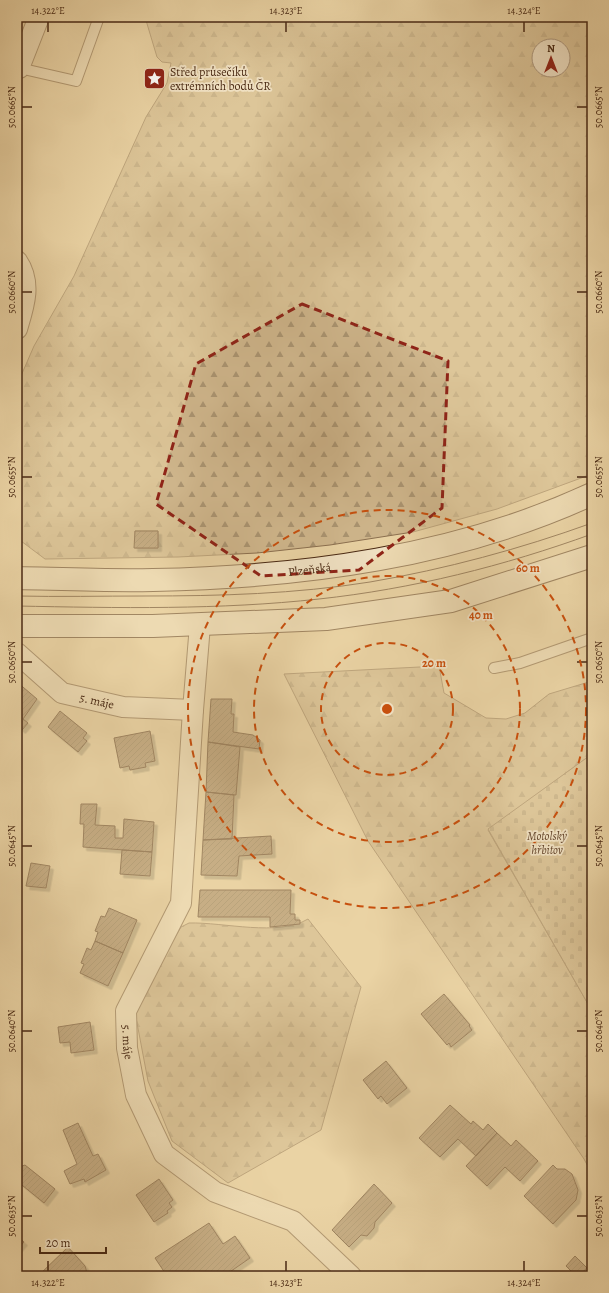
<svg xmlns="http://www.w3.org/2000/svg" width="609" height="1293" font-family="Alegreya,serif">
  <defs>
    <pattern id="forest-firs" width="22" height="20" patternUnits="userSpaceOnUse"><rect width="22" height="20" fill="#cfb68c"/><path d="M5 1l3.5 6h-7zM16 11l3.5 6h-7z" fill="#aa9471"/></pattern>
    <pattern id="cemetery-stones" width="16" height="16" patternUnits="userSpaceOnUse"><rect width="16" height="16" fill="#cfb68c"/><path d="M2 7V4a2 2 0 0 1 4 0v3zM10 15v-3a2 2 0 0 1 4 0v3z" fill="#aa9471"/></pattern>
    <pattern id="building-hatch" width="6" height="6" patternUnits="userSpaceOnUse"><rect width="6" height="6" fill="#9d825f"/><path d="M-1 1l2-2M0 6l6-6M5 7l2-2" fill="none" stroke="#826b4d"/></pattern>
    <filter id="shadow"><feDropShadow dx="3.5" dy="3.5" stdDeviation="0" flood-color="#0004"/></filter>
  </defs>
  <rect width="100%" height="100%" fill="#ead3a4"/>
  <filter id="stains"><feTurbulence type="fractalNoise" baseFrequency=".005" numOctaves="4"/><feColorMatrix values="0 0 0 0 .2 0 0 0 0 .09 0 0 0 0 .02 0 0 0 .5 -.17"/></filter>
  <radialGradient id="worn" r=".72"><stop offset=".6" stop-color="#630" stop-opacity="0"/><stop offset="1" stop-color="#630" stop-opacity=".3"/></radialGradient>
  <path fill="url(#forest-firs)" stroke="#8c7050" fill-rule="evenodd" d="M145 17H592V474L497 509 413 532 330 545 257 553 178 557 45 559 17 538V385L34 346 74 276 146 117 167 83 171 63 162 62 157 57ZM539 46H563V70H539ZM135 531H158V548H135Z
    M439 666 444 693 486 718 506 719 525 713 549 694 592 681V754L488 830 592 1011V1174L584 1159 368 841 284 674Z
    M308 919 361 987 321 1130 228 1183 172 1141 148 1081 134 1007 181 927 189 923C224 922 278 937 308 919Z"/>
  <path fill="url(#cemetery-stones)" stroke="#8c7050" d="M592 754V1011L488 829Z"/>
  <path fill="url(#building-hatch)" stroke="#4a2a14" filter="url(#shadow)" d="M135 531H158V548H134Z
    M17 682 37 699 23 719 28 723 22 730 17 726Z
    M211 699H232L231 714H234L233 732 253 735 260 740 259 749 208 742Z
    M60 711 87 733 83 738 87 741 78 752 48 727Z
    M150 731 155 761 145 763 146 767 130 770 129 766 120 768 114 738Z
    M208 742 240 747 236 795 206 792Z
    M206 792 234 795 232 839 203 840Z
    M81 804H97L95 825 115 826V838H123L124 819 154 822 152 852 83 847 84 824H80Z
    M271 836 272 854 239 856 237 876 201 875 203 840Z
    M122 850 152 852 150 876 120 874Z
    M31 863 50 866 46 888 26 886Z
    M200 890H291L290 914H295V920H300V924L270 927V917H198Z
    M109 908 137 920 123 953 95 941 98 932 95 931 101 916 105 917Z
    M95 941 123 953 108 986 80 973 84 964 81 963 87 948 91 950Z
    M444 994 470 1025 469 1026 472 1030 451 1047 449 1043 447 1045 421 1014Z
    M90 1022 94 1050 71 1053 70 1042 60 1043 58 1027Z
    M386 1061 407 1088 387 1104 381 1096 378 1099 363 1080Z
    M450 1105 471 1124 473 1121 483 1130 488 1124 497 1133 476 1156 458 1139 440 1157 419 1138Z
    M78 1123 93 1156 98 1154 106 1170 85 1182 84 1179 70 1184 64 1171 77 1164 63 1130Z
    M497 1133 511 1146 516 1140 538 1161 520 1181 505 1167 487 1186 466 1166Z
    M25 1165 55 1189 44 1203 17 1181V1168Z
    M553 1165 557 1169H565L572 1174 578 1190 576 1200 553 1224 524 1196Z
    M159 1179 173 1200 169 1203 172 1207 167 1211 168 1213 154 1222 136 1195Z
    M374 1184 392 1203 375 1222 374 1228 367 1236 361 1235 349 1247 332 1230Z
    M209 1223 223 1244 235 1236 250 1258 224 1276H185L183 1273 178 1276H167L155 1258Z
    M17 1236 24 1242 17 1250Z
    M68 1247 85 1266 88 1276H38Z
    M575 1256 587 1268 580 1276H576L566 1266Z"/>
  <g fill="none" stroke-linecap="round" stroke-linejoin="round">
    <defs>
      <path id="service" d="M19 68 76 81 99 17
        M494 668 520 663 592 638"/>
      <g id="minor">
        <path d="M17 67 19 68 39 17"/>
        <path d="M17 261C32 283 24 306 17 329"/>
        <path id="s1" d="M200 625 193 710 181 903 126 1011 127 1048 136 1095 164 1154 215 1192 293 1221 351 1276"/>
        <path id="s2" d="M17 653 62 693 123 707 193 710"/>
      </g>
      <g id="secondary">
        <path id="s3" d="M17 578C62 579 108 581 153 580 302 577 456 557 592 494"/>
        <path d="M17 626H153L326 619 451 601 592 556"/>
      </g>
    </defs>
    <use href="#service" stroke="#725438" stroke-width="12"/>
    <use href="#minor" stroke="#725438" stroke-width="22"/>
    <use href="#secondary" stroke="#4a2a14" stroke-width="24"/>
    <use href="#service" stroke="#f1e2c4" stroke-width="10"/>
    <use href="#minor" stroke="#f1e2c4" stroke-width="20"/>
    <use href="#secondary" stroke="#f1e2c4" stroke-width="22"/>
    <path stroke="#4a2a14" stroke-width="1" d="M17 596C59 597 102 596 144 596 220 596 295 594 370 582 446 569 520 549 592 523
      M17 606C117 608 220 610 319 599 412 589 504 566 592 534"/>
  </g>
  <path d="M0 0H609V1293H0ZM302 304 448 361 442 508 359 570 261 576 156 504 196 364Z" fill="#ead3a4" fill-opacity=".55" fill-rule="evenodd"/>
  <path fill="none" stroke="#8f2418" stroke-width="3" stroke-dasharray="8 5" stroke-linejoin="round" d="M302 304 448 361 442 508 359 570 261 576 156 504 196 364Z"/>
  <path fill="none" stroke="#4a2a14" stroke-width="1.5" d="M48 22V32M286 22V32M524 22V32M22 107H32M577 107H587M22 292H32M577 292H587M22 477H32M577 477H587M22 662H32M577 662H587M22 846H32M577 846H587M22 1031H32M577 1031H587M22 1216H32M577 1216H587M48 1261V1271M286 1261V1271M524 1261V1271"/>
  <g fill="none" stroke="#c8500e" stroke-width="2" stroke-dasharray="7 5">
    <circle cx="387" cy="709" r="66"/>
    <circle cx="387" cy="709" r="133"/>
    <circle cx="387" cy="709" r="199"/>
  </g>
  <defs>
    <symbol id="sight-square" viewBox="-11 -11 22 22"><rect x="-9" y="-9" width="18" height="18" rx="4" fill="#8f2418" stroke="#f1e2c4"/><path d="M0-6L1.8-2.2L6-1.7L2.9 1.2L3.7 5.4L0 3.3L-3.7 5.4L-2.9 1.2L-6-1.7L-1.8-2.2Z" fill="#fff"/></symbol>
  </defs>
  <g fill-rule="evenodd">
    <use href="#sight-square" x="142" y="66" width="25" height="25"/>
  </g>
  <g text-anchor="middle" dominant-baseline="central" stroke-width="3.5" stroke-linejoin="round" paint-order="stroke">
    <g font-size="12" fill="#4a2a14" stroke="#f1e2c4" text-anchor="start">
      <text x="170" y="72">Střed průsečíků<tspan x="170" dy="14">extrémních bodů ČR</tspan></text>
    </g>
    <g font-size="12" fill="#4a2a14" stroke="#f1e2c4">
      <text stroke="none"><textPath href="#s3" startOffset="293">Plzeňská</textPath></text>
      <text stroke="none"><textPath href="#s2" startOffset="96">5. máje</textPath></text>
      <text stroke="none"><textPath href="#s1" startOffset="431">5. máje</textPath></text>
    </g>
    <g font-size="12" font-style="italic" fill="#65462c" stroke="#f1e2c4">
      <text x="547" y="836">Motolský<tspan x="547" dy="14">hřbitov</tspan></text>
    </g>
  </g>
  <circle cx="387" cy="709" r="6" fill="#c8500e" stroke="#f1e2c4" stroke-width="2"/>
  <g font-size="12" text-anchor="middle" font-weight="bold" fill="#c8500e" stroke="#f1e2c4" stroke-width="3.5" stroke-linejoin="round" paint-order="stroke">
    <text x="528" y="572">60 m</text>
    <text x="481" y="619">40 m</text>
    <text x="434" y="667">20 m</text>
  </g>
  <rect width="609" height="1293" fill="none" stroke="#ead3a4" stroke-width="44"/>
  <g transform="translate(551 58)"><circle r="19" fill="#f1e2c4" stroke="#ae987e"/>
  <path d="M0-3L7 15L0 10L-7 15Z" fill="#8f2418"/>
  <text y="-6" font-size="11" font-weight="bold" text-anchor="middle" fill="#4a2a14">N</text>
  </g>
  <path d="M40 1247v6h66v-6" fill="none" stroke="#4a2a14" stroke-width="2"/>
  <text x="46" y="1247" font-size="12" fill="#4a2a14" stroke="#f1e2c4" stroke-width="3" paint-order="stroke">20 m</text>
  <rect x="22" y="22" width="565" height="1249" fill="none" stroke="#4a2a14" stroke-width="1.5"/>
  <g font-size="10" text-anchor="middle" fill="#4a2a14">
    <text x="48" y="14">14.322°E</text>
    <text x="286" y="14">14.323°E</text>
    <text x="524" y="14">14.324°E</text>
    <text transform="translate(11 107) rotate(-90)" y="4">50.0665°N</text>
    <text transform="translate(598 107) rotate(-90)" y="4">50.0665°N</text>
    <text transform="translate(11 292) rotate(-90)" y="4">50.0660°N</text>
    <text transform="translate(598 292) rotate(-90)" y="4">50.0660°N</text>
    <text transform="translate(11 477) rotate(-90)" y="4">50.0655°N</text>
    <text transform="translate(598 477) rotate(-90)" y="4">50.0655°N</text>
    <text transform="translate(11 662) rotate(-90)" y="4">50.0650°N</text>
    <text transform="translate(598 662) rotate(-90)" y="4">50.0650°N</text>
    <text transform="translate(11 846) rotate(-90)" y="4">50.0645°N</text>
    <text transform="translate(598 846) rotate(-90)" y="4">50.0645°N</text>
    <text transform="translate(11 1031) rotate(-90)" y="4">50.0640°N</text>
    <text transform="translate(598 1031) rotate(-90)" y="4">50.0640°N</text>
    <text transform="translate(11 1216) rotate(-90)" y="4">50.0635°N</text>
    <text transform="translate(598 1216) rotate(-90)" y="4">50.0635°N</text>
    <text x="48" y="1286">14.322°E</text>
    <text x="286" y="1286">14.323°E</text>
    <text x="524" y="1286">14.324°E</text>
  </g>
  <rect width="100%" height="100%" filter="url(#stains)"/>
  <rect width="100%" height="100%" fill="url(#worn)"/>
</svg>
